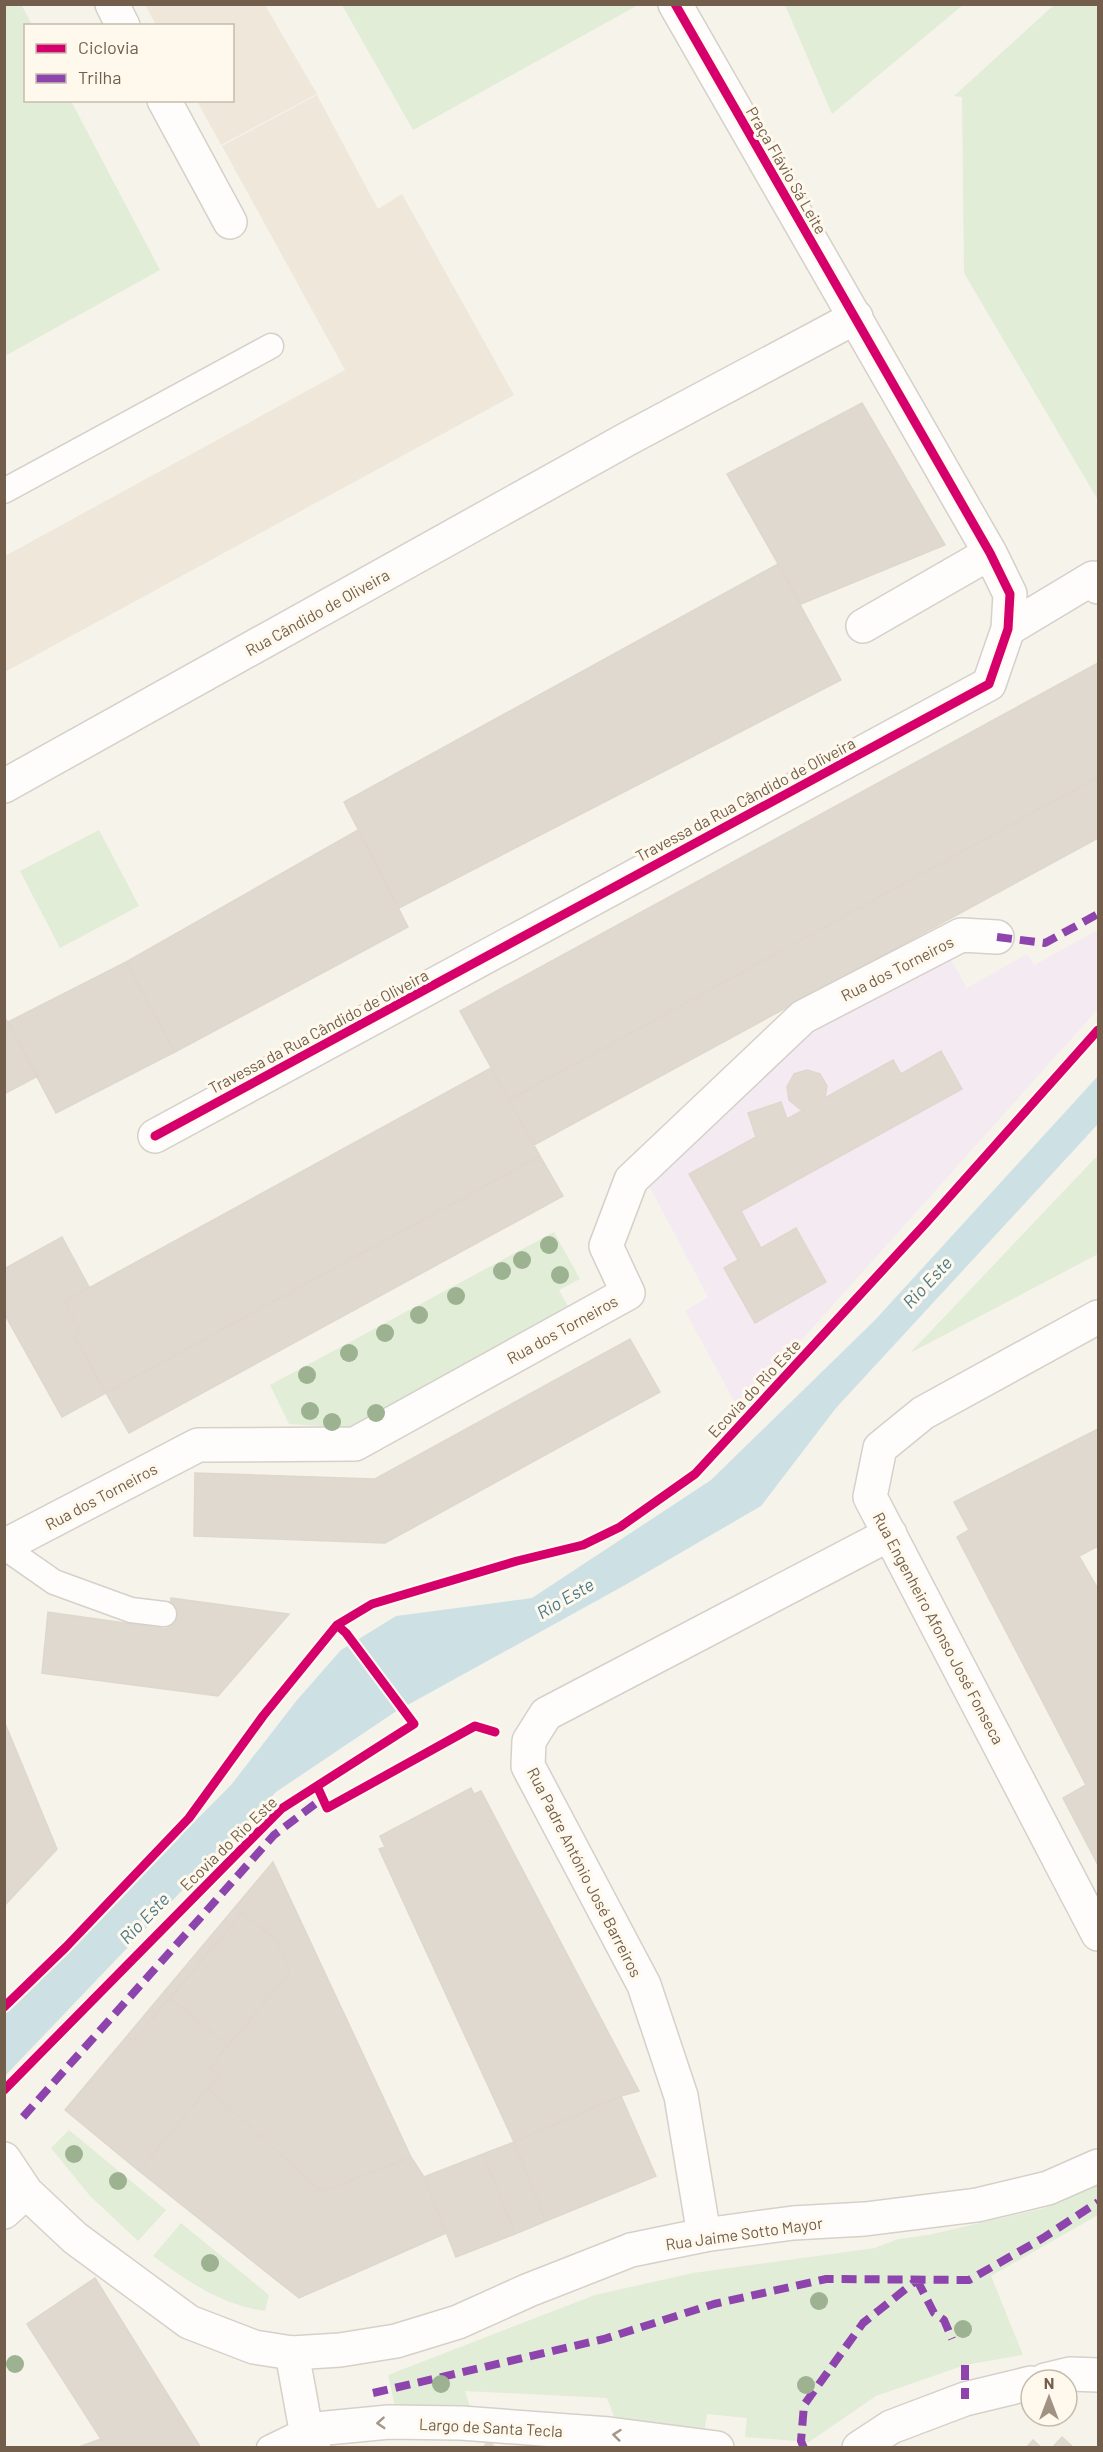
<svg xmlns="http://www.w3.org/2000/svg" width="1103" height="2452" font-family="Barlow,sans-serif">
  <rect width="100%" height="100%" fill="#f6f3eb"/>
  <path fill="#efe7d9" d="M145 5H265L317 94 221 145 197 101 232 100V26L156 25Z
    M317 95 378 209 402 194 514 395 5 672V556L345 370 222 146Z"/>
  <path fill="#f4eaf2" d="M1098 930V1009L739 1410 685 1311 708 1297 647 1182 831 1016 946 951 967 988 1027 954 1034 965Z"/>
  <path fill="#e1edd6" d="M21 4 32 25 26 26V100L71 101 160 270 5 356 4 5Z
    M1055 4 1098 5V500L964 273 962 97 954 96Z
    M342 5H638L413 130Z
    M785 5H784H963L832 114Z
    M99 830 139 906 60 948 20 871Z
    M1098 1155V1254L910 1353Z
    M554 1232 580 1279 559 1290 570 1310 354 1428 289 1424 270 1385Z
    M69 2130 166 2210 138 2241 90 2196 51 2148Z
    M1098 2182V2215L991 2276 1023 2355 965 2365 876 2396 809 2442 745 2437 747 2418 707 2414 704 2432 615 2419 607 2398 465 2391 471 2410 396 2411 388 2375 595 2295 693 2273 875 2248 898 2239 928 2235 1045 2208Z
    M181 2223 269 2295 265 2311C219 2304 189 2282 153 2256Z"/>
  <path fill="#cde1e5" d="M1098 1076V1124L836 1408 761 1506 627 1584 395 1712 276 1792 5 2076V2012L231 1785 297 1700 341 1650 396 1616 532 1598 711 1480 875 1320Z"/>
  <path fill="#e0d9d0" stroke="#dfd7cd" stroke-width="1.5" d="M862 403 945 545 801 604 727 474Z
    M778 564 841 680 399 908 344 802Z
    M1098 663V777L509 1100 460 1011Z
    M1098 777V838L534 1145 509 1100Z
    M358 830 408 927 175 1052 126 962Z
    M126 962 175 1052 56 1113 8 1022Z
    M4 1016 38 1076 4 1094Z
    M941 1051 962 1089 741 1211 761 1248 796 1228 826 1282 755 1323 724 1268 738 1260 689 1174 756 1137 748 1113 781 1102 787 1119 805 1109H800L789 1100 787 1087 794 1074 807 1070 820 1074 827 1086 825 1098 893 1060 901 1074Z
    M491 1068 540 1156 106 1393 74 1335 81 1332 65 1301Z
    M540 1156 563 1196 129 1433 106 1393Z
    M62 1237 89 1287 65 1301 81 1332 74 1335 106 1393 62 1417 4 1313V1269Z
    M630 1339 660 1392 385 1543 194 1536 195 1473 375 1479Z
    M1098 1429V1546L1079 1556 1098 1589V1865L1063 1798 1086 1785 957 1537 969 1530 954 1502Z
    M171 1598 289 1614 218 1696 42 1673 48 1612 167 1629Z
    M4 1721 57 1849 4 1906Z
    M471 1788 474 1794 481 1791 639 2091 621 2096 514 2142 379 1849 385 1847 380 1836Z
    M273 1862 411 2157 322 2192 208 2088 219 2075 209 2068 290 1972 276 1940 242 1913 133 2041 127 2036Z
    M242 1913 276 1940 290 1972 228 2045 170 1998Z
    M170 1998 228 2045 209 2068 219 2075 139 2171 65 2110 127 2036 133 2041Z
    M208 2088 322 2192 411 2157 424 2177 446 2233 299 2298 139 2171Z
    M621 2096 656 2176 546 2221 514 2142Z
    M514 2142 546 2221 515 2234 483 2154Z
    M483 2154 515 2234 456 2257 424 2177Z
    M95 2278 201 2448H76L101 2439 27 2324Z
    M1062 2437 1074 2448H1052Z
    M1033 2440 1042 2448H1026Z
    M488 2441 496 2448H483Z"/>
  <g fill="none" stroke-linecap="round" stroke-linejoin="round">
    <defs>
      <path id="lane" d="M4 491 271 346
        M4 1547 54 1582 131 1610 164 1614
        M269 2448 306 2430"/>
      <path id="street" d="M112 4 123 26
        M164 100 230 222
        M863 626 990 553
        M1008 629 1093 578 1098 587
        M4 786 629 438 856 317
        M155 1136 989 684 1008 629 1010 594 990 553 675 4
        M1098 1317 923 1413 880 1448 870 1497 1098 1934
        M4 1546 198 1445 355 1444 628 1293 606 1246 631 1180 803 1017 961 935 997 937
        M704 2235 681 2096 644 1985 528 1766 529 1741 546 1714 890 1534
        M292 2353 306 2430 314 2448
        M1045 2380 1070 2374 1098 2375
        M306 2430 389 2422 461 2423 609 2434 717 2448
        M859 2448 891 2427 965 2399 1031 2383"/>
      <path id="secondary" d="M4 2159 26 2192 75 2238 189 2322 254 2347 292 2353 340 2350 396 2341 458 2322 529 2290 631 2250 704 2235 793 2223 865 2219 977 2205 1048 2188 1098 2166
        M4 2212 26 2192"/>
    </defs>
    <use href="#lane" stroke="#d5d0c9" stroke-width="27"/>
    <use href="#street" stroke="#d5d0c9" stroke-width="36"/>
    <use href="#secondary" stroke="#d6d0c9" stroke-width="36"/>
    <use href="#lane" stroke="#fefdfc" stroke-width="24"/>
    <use href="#street" stroke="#fefdfc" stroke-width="33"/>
    <use href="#secondary" stroke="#fefdfc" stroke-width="33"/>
    <path stroke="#8e44ad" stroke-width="8" stroke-dasharray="15 8" stroke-linecap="butt" d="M997 937 1045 943 1098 914
      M23 2117 274 1835 323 1798
      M917 2280 934 2313 944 2320 952 2339
      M965 2365V2399
      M373 2393 604 2339 714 2304 826 2279 969 2280 1043 2238 1098 2202
      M804 2448 801 2441 804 2405 863 2323 917 2280"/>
    <defs>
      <path id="cycleway" d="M155 1136 989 684 1008 629 1010 594 990 553 675 4
        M317 1786 327 1808 475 1726 495 1732
        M4 2007 66 1947 189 1818 263 1716 337 1625 372 1604 517 1561 583 1545 620 1527 695 1474 926 1223 1098 1030
        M4 2090 281 1809 414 1724 346 1633 337 1625"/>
    </defs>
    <use href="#cycleway" stroke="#fef9ec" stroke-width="13"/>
    <use href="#cycleway" stroke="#d6006c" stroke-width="9"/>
  </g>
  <g fill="#9cb291">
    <circle cx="549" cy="1245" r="9"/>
    <circle cx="522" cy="1260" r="9"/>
    <circle cx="502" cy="1271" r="9"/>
    <circle cx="560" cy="1275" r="9"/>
    <circle cx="456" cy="1296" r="9"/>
    <circle cx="419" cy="1315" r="9"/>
    <circle cx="385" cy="1333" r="9"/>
    <circle cx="349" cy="1353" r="9"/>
    <circle cx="307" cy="1375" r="9"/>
    <circle cx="310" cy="1411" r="9"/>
    <circle cx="376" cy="1413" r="9"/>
    <circle cx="332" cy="1422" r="9"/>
    <circle cx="74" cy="2154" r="9"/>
    <circle cx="118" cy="2181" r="9"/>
    <circle cx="210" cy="2263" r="9"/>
    <circle cx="819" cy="2301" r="9"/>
    <circle cx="963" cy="2329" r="9"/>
    <circle cx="15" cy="2364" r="9"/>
    <circle cx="441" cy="2384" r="9"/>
    <circle cx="806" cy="2385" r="9"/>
  </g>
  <defs><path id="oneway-chevron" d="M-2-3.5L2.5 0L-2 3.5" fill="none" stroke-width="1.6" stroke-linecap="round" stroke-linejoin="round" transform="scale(1.5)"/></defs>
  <g stroke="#a4968a">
    <use href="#oneway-chevron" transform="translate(381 2423) rotate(176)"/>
    <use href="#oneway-chevron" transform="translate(617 2435) rotate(-174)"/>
  </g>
  <g text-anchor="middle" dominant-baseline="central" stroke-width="6" stroke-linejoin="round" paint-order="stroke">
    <g font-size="16" fill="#735e4c" stroke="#fef9ec">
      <text transform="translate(787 170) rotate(60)">Praça Flávio Sá Leite</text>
      <text transform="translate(317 612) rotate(-29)">Rua Cândido de Oliveira</text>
      <text transform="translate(745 799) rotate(-28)">Travessa da Rua Cândido de Oliveira</text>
      <text transform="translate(897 968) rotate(-27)">Rua dos Torneiros</text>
      <text transform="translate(318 1031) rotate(-28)">Travessa da Rua Cândido de Oliveira</text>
      <text transform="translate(562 1329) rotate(-29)">Rua dos Torneiros</text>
      <text transform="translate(754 1388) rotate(-47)">Ecovia do Rio Este</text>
      <text transform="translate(101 1496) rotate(-28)">Rua dos Torneiros</text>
      <text transform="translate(939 1628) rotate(62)">Rua Engenheiro Afonso José Fonseca</text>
      <text transform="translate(228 1843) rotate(-44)">Ecovia do Rio Este</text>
      <text transform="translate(585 1872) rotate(63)">Rua Padre António José Barreiros</text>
      <text transform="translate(744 2233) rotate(-8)">Rua Jaime Sotto Mayor</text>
      <text transform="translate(491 2427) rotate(3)">Largo de Santa Tecla</text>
    </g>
    <g font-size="18" font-style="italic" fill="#4b798b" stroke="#fef9ec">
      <text transform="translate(927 1282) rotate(-47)">Rio Este</text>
      <text transform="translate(565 1598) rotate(-30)">Rio Este</text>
      <text transform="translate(144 1918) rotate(-46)">Rio Este</text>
    </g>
  </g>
  <rect width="1103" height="2452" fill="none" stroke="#735e4c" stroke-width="12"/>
  <rect x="24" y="24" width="210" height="78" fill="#fef9ec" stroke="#c6bbac" stroke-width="1.5"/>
  <rect x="36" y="44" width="30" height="9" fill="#d6006c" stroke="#c6bbac" stroke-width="1.5"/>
  <text x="78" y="54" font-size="18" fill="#735e4c">Ciclovia</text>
  <rect x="36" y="74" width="30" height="9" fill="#8e44ad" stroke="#c6bbac" stroke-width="1.5"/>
  <text x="78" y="84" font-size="18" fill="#735e4c">Trilha</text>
  <g transform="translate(1049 2398)"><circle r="28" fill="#fef9ec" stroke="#c6bbac" stroke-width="1.5"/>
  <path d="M0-4.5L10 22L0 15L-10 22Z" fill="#a19284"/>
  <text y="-9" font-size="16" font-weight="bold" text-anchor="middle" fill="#735e4c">N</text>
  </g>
</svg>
